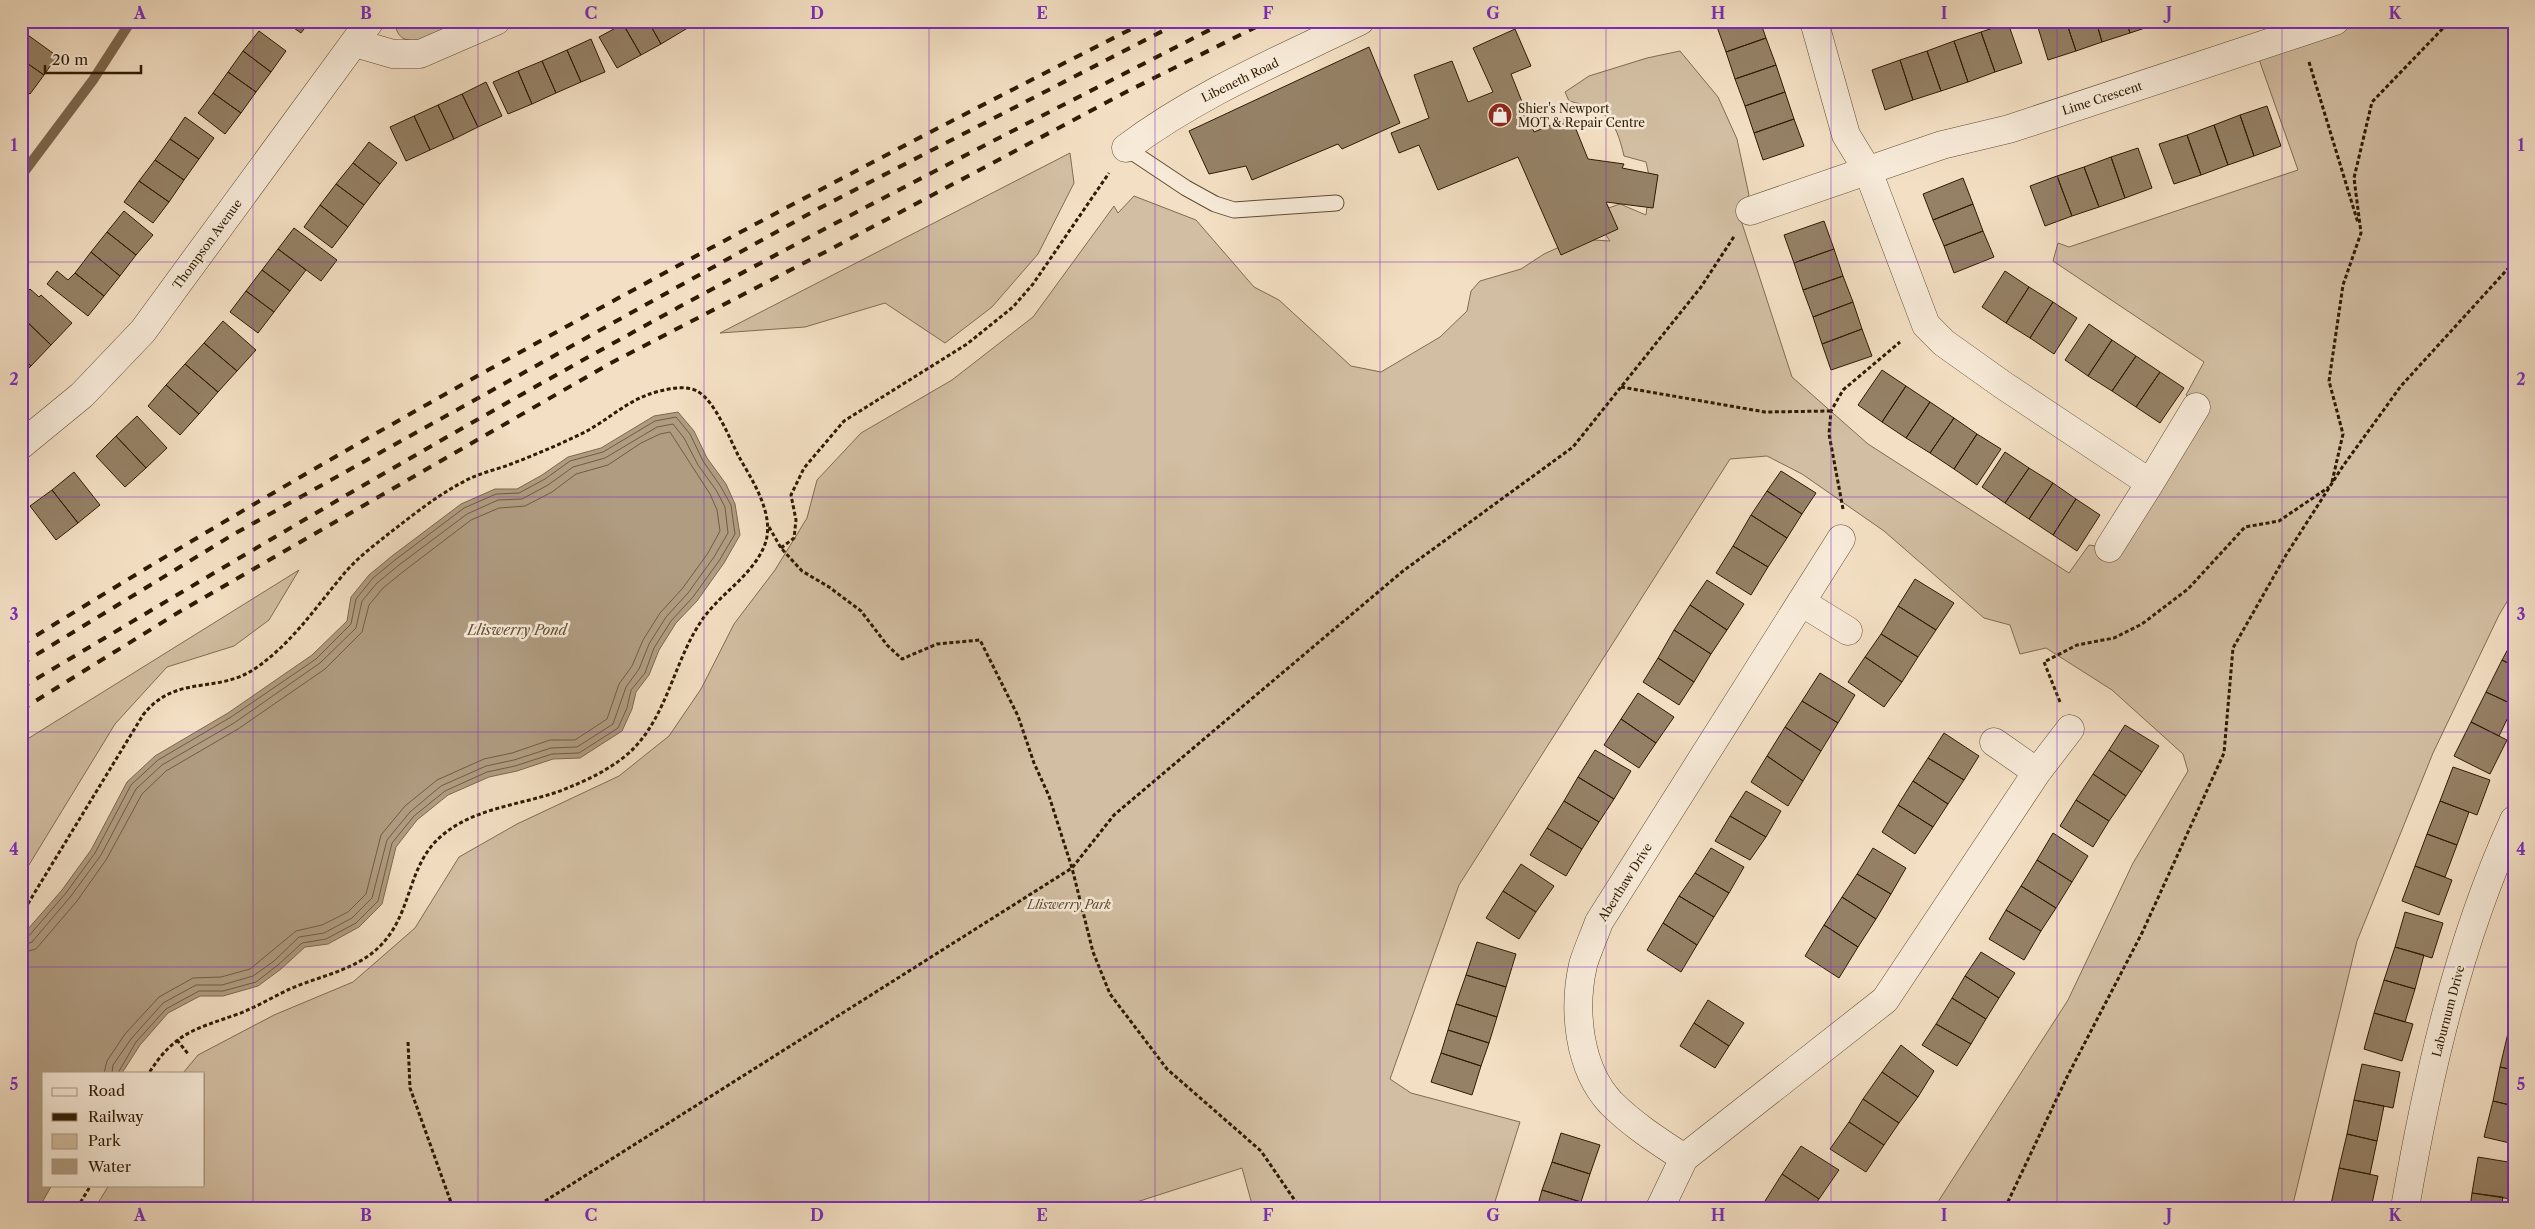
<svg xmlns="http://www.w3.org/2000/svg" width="2535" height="1229" font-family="'Libre Caslon Text',serif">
  <rect width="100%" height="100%" fill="#f3dfc3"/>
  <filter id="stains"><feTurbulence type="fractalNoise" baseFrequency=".004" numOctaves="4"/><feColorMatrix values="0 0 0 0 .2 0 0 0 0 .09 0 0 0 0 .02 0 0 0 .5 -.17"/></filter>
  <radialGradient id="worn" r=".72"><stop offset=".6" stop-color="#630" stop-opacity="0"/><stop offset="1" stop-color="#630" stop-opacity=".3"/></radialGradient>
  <path fill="#d2bea2" stroke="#806c52" d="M395 21H464C446 30 397 60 395 21Z
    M2335 21H2514V590L2499 615 2433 753 2357 941 2292 1208H1934L2068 1000 2133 863 2188 771 2183 754 2112 690 2046 648 2020 654 2010 625 1984 618 1884 531 1802 474 1767 456 1730 459 1459 885 1390 1079 1411 1093 1520 1122 1493 1208H1253L1242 1168 1118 1208H95L109 1185H204V1073H183L198 1055 274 1015 353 982 415 928 459 857 517 824 619 776 669 736 701 689 734 624 775 570 807 518 817 480 861 433 952 380 1033 317 1114 206 1118 213 1134 196 1196 220 1254 287 1279 300 1351 366 1381 372 1440 337 1467 311 1471 291 1480 281 1521 269 1544 254 1577 239 1610 241 1601 228 1600 211 1620 204 1646 215 1650 180 1646 162 1624 156C1615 118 1607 110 1569 101L1565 92 1589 76 1647 58 1680 51 1718 97 1737 139 1749 195 1738 211 1792 377 1868 444 2069 573 2089 545 2109 548 2196 408 2186 395 2204 362 2053 261 2058 243 2069 247 2298 170 2255 48Z
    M1070 153 1074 183 1038 254 992 307 945 343 885 303 805 327 720 333Z
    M299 570 269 620 234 646 167 667 115 724 21 878V743Z"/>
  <path fill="#b09c81" stroke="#7c684e" d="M678 412 694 431 707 458 726 484 735 504 740 535 724 563 697 601 676 623 659 650 649 675 636 692 632 709 622 731 580 758 553 759 517 771 489 777 448 795 417 820 396 847 382 904 359 927 328 944 305 947 281 969 258 986 223 996H200L168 1013 140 1045 122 1073H44V1185H52L39 1208H21V937L62 890 91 850 127 782 155 756 228 713 312 655 347 621 351 597 369 575 392 556 461 504 495 489H517L542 475 568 457 601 448 654 416Z"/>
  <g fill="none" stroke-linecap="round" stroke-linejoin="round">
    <path stroke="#705c42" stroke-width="1" d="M21 940 27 938 66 893 95 853 131 785 158 760 231 717 316 659 351 624 356 599 373 578 395 560 464 508 496 494 519 493 545 479 570 461 603 452 655 421 676 417 690 434 703 461 721 487 731 505 735 534 719 561 693 597 671 621 654 648 645 673 631 690 627 708 618 728 579 753 552 754 515 766 487 772 445 791 414 816 392 843 378 901 356 923 326 939 302 943 278 965 256 982 223 991H199L166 1009 136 1042 118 1073
      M21 946 32 942 71 896 101 855 136 789 162 765 234 723 320 663 356 628 362 601 377 583 399 565 467 514 498 500 522 499 548 485 573 467 605 458 657 427 673 424 684 438 698 465 716 490 725 507 728 533 714 557 688 593 666 617 649 644 639 669 626 687 613 724 577 747 551 748 514 760 486 766 441 786 410 812 387 840 372 898 352 918 324 933 299 937 274 961 253 976 222 985H196L163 1003 131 1039 113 1065 112 1073
      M21 953 36 949 77 901 106 860 142 794 166 771 238 729 325 669 362 632 369 605 383 588 404 571 471 520 499 508 525 506 552 492 576 474 608 465 641 443 660 434 670 432 710 494 717 510 720 531 708 553 682 589 660 613 643 640 632 666 619 684 607 719 575 740H550L512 753 484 759 437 780 405 806 381 835 366 894 348 912 322 925 296 931 250 969 221 977 193 978 159 997 125 1034 107 1061 104 1073"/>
    <path stroke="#7c684e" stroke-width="10" d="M21 176 93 80 131 21"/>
  </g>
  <path fill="#958166" stroke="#2f1b02" d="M284 21H310L301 33Z
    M628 21H648L661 44 641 55 623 24Z
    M648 21H682L686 29 661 44Z
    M682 21H701L686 29Z
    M1724 21H1760L1766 38 1726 52 1716 24Z
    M2036 21H2066L2076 51 2048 60Z
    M2066 21H2096L2102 42 2076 51Z
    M2096 21H2126L2130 33 2102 42Z
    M2126 21H2156L2157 24 2130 33Z
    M2008 23 2022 63 1995 72 1981 32Z
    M623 24 641 55 617 68 599 37Z
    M1515 29 1531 66 1511 74 1534 132 1571 117 1588 159 1624 164 1622 168 1658 175 1653 208 1606 202 1618 229 1561 255 1518 157 1438 190 1419 145 1399 153 1391 133 1429 118 1414 75 1452 61 1468 102 1493 92 1473 48Z
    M259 31 286 51 271 72 243 51Z
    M1981 32 1995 72 1968 82 1954 41Z
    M25 33 57 56 44 75 21 59V37Z
    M1766 38 1776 65 1735 79 1726 52Z
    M591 39 605 72 581 82 567 50Z
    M1954 41 1968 82 1941 91 1927 51Z
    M1369 47 1400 123 1342 149 1338 144 1252 180 1246 166 1209 174 1189 131Z
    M567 50 581 82 556 93 542 61Z
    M243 51 271 72 256 92 228 72Z
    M1927 51 1941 91 1913 100 1900 60Z
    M21 59 44 75 30 94 21 88Z
    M1900 60 1913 100 1885 110 1872 70Z
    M542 61 556 93 532 104 518 71Z
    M1776 65 1785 92 1745 106 1735 79Z
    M518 71 532 104 508 114 493 82Z
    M228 72 256 92 241 113 213 93Z
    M486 82 502 116 478 127 462 94Z
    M1785 92 1794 119 1754 133 1745 106Z
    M213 93 241 113 225 134 198 113Z
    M462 94 478 127 454 139 438 105Z
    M438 105 454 139 430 150 414 116Z
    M2267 106 2281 146 2254 156 2240 115Z
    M2240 115 2254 156 2228 165 2214 125Z
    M414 116 430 150 406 161 390 127Z
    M185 117 214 138 199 159 170 139Z
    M1794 119 1804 146 1763 160 1754 133Z
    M2214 125 2228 165 2201 175 2187 135Z
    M2187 135 2201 175 2174 184 2159 144Z
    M170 139 199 159 184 180 155 160Z
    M369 142 397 163 380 184 353 163Z
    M2138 148 2152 188 2125 198 2111 157Z
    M2111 157 2125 198 2099 207 2084 167Z
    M155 160 184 180 169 202 139 181Z
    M353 163 380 184 364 205 336 184Z
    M2084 167 2099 207 2072 216 2057 176Z
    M2057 176 2072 216 2045 226 2030 186Z
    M1963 178 1973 204 1933 220 1923 194Z
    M139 181 169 202 153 223 124 202Z
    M336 184 364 205 348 227 320 205Z
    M1973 204 1983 231 1944 246 1933 220Z
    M320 205 348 227 332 248 304 227Z
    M124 211 153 235 136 255 107 232Z
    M1824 221 1834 249 1794 263 1784 235Z
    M294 228 337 260 321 281 278 249Z
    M1983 231 1994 257 1954 273 1944 246Z
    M107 232 136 255 120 276 91 252Z
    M278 249 306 270 290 291 262 270Z
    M1834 249 1843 276 1803 290 1794 263Z
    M91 252 120 276 104 296 75 273Z
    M262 270 290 291 274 312 246 291Z
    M57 271 68 280 75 273 104 296 88 316 47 284Z
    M2005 271 2029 287 2006 323 1982 307Z
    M1843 276 1853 302 1813 317 1803 290Z
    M2029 287 2053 302 2030 338 2006 323Z
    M30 289 39 297 41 295 72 323 51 345 21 316V298Z
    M246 291 274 312 258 333 230 312Z
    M1853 302 1862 329 1822 344 1813 317Z
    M2053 302 2077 318 2054 354 2030 338Z
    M21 316 51 345 31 366 21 356Z
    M223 321 256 350 237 371 204 343Z
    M2089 324 2112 340 2088 376 2065 360Z
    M1862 329 1872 356 1831 370 1822 344Z
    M2112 340 2136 356 2112 391 2088 376Z
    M204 343 237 371 218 392 185 364Z
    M21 356 31 366 21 376Z
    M2136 356 2160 372 2136 407 2112 391Z
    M185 364 218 392 199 414 166 385Z
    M1882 370 1906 386 1882 422 1858 405Z
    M2160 372 2184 388 2160 423 2136 407Z
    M166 385 199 414 180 435 148 406Z
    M1906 386 1930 402 1906 438 1882 422Z
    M1930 402 1954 418 1930 453 1906 438Z
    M137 416 167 448 146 468 116 436Z
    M1954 418 1977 434 1954 469 1930 453Z
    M1977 434 2001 449 1977 485 1954 469Z
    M116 436 146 468 125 487 96 456Z
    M2005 452 2029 468 2005 503 1982 487Z
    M2029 468 2053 483 2029 519 2005 503Z
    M1781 471 1816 493 1802 514 1767 491Z
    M74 472 100 505 78 523 52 490Z
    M2053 483 2076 499 2053 535 2029 519Z
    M52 490 78 523 56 540 30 506Z
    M1767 491 1802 514 1787 538 1751 515Z
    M2076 499 2100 515 2077 551 2053 535Z
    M1751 515 1787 538 1768 567 1733 546Z
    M1733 546 1768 567 1751 595 1716 573Z
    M1915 579 1954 603 1936 630 1898 606Z
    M1707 580 1744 604 1727 630 1690 605Z
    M1690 605 1727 630 1711 654 1674 630Z
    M1898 606 1936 630 1918 657 1881 634Z
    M1674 630 1711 654 1694 682 1658 658Z
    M1881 634 1918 657 1902 682 1865 657Z
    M2514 638V666L2502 660Z
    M1865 657 1902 682 1884 707 1848 682Z
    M1658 658 1694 682 1679 705 1643 682Z
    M2502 660 2514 666V705L2486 692Z
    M1820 673 1855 695 1838 723 1802 701Z
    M2486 692 2514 705 2499 736 2471 722Z
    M1638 693 1674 717 1656 743 1621 719Z
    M1802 701 1838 723 1821 751 1785 727Z
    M1621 719 1656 743 1639 768 1604 745Z
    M2471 722 2507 740 2490 774 2454 756Z
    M2125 725 2159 746 2142 772 2109 750Z
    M1785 727 1821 751 1803 781 1767 756Z
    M1944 733 1979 756 1964 780 1928 758Z
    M1595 750 1631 771 1614 799 1578 777Z
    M2109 750 2142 772 2126 796 2093 774Z
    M1767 756 1803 781 1788 806 1751 782Z
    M1928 758 1964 780 1948 804 1913 781Z
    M2453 767 2490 780 2477 815 2440 801Z
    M2093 774 2126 796 2109 821 2076 800Z
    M1578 777 1614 799 1599 822 1564 801Z
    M1913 781 1948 804 1933 827 1898 805Z
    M1746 791 1781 811 1766 837 1730 816Z
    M2076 800 2109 821 2093 847 2060 826Z
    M1564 801 1599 822 1582 849 1547 828Z
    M2440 801 2469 812 2457 845 2427 834Z
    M1898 805 1933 827 1915 854 1882 832Z
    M1730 816 1766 837 1750 860 1715 841Z
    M1547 828 1582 849 1566 876 1530 855Z
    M2053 833 2088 856 2072 882 2037 860Z
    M2427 834 2457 845 2445 877 2415 866Z
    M1711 848 1744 867 1729 893 1695 873Z
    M1873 848 1906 868 1891 894 1857 874Z
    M2037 860 2072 882 2056 908 2021 886Z
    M1521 864 1554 886 1536 912 1503 891Z
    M2415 866 2452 880 2439 915 2402 901Z
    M1695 873 1729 893 1714 917 1679 896Z
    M1857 874 1891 894 1876 919 1842 897Z
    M2021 886 2056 908 2041 931 2006 910Z
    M1503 891 1536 912 1519 939 1486 918Z
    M1679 896 1714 917 1697 945 1663 923Z
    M1842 897 1876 919 1858 947 1824 925Z
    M2006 910 2041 931 2024 960 1989 939Z
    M2405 912 2443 923 2432 958 2395 947Z
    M1663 923 1697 945 1681 972 1647 950Z
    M1824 925 1858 947 1839 978 1805 956Z
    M1477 942 1516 954 1506 987 1466 975Z
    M2395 947 2424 955 2415 989 2384 980Z
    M1981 952 2015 973 1999 998 1965 976Z
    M1466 975 1506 987 1497 1017 1456 1004Z
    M1965 976 1999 998 1986 1019 1952 998Z
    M2384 980 2415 989 2405 1022 2374 1013Z
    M1952 998 1986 1019 1971 1044 1936 1024Z
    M1708 1000 1744 1023 1729 1046 1694 1023Z
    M1456 1004 1497 1017 1489 1043 1448 1030Z
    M2514 1008V1034L2508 1033Z
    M2374 1013 2413 1024 2402 1061 2364 1049Z
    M1694 1023 1729 1046 1715 1068 1680 1046Z
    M1936 1024 1971 1044 1957 1066 1922 1045Z
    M1448 1030 1489 1043 1481 1066 1441 1053Z
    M2508 1033 2514 1034V1070L2500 1067Z
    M1901 1045 1934 1071 1918 1097 1882 1072Z
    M1441 1053 1481 1066 1472 1095 1431 1082Z
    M2362 1064 2400 1072 2393 1108 2354 1100Z
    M2500 1067 2514 1070V1106L2493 1101Z
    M1882 1072 1918 1097 1899 1123 1863 1099Z
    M1863 1099 1899 1123 1884 1145 1849 1122Z
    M2354 1100 2384 1106 2377 1141 2347 1134Z
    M2493 1101 2514 1106V1144L2484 1137Z
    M1849 1122 1884 1145 1866 1172 1830 1149Z
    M1561 1133 1600 1145 1590 1174 1552 1162Z
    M2347 1134 2377 1141 2370 1174 2339 1168Z
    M1801 1146 1839 1170 1819 1199 1782 1174Z
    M2478 1157 2514 1163 2511 1199 2472 1193Z
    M1552 1162 1590 1174 1581 1202 1542 1190Z
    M2339 1168 2378 1176 2371 1208H2347L2331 1204Z
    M1782 1174 1819 1199 1813 1208H1776L1765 1201Z
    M1542 1190 1581 1202 1579 1208H1537Z
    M2472 1193 2503 1197 2501 1208H2470Z"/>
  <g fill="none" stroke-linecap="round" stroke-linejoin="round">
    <defs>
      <path id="lane" d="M1126 148 1186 188 1215 204 1234 210 1336 203"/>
      <path id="street" d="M1814 21 1846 135 1868 171 1926 325 1944 343 2003 385 2150 483 2109 548
        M355 43 393 54H420L496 21
        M1126 148C1198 94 1280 60 1360 21
        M1750 211 1942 145 2009 129 2335 21
        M21 445 82 395 143 331 370 21
        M2150 483 2196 407
        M1801 602 1848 631
        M1994 742 2037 772
        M1684 1158C1658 1141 1633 1125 1611 1103 1578 1068 1573 1009 1583 965 1587 951 1594 936 1599 922L1841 539
        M1660 1208 1684 1158 1885 1000 2037 772 2070 729
        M2405 1208C2428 1075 2458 943 2514 820"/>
    </defs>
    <use href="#lane" stroke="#604c32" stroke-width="17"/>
    <use href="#street" stroke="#604c32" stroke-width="29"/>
    <path stroke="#2f1b02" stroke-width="3" stroke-dasharray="4 2.5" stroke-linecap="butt" d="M2309 62 2358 223
      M1621 387 1765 412 1831 411
      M2332 482 2343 434 2329 381 2343 285 2361 233 2354 178 2372 102 2450 21
      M1843 509 1829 434 1831 411 1843 390 1900 342
      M769 527 781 548 802 571 829 587 861 611 887 645 902 659 937 644 980 640 1018 716 1034 763 1049 796 1072 868 1093 952 1110 994 1167 1069 1261 1151 1300 1208
      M781 548 794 538 796 520 791 495 804 468 821 448 844 421 967 344 1013 307 1033 284 1109 173
      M2060 702 2044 662 2077 645 2114 638 2142 624 2188 589 2245 527 2279 521 2329 487
      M21 915 143 715C176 673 217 695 256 668 293 642 315 608 343 575 355 560 372 547 387 535 413 515 441 492 471 478 484 472 498 469 511 464 535 455 558 445 581 434 604 423 623 404 647 395 661 390 683 384 697 391 715 401 729 437 738 455 753 482 778 518 763 549 750 577 719 595 702 620 675 659 668 712 635 747 618 765 592 778 570 787 526 806 473 805 437 840 402 875 414 929 362 960 340 973 316 978 292 988 274 996 257 1007 238 1014 196 1029 175 1032 149 1073
      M177 1040 189 1055
      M408 1042 410 1088 453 1208
      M77 1208 91 1185
      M534 1208 1072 868 1114 815 1403 571 1573 447 1701 287 1735 235
      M2005 1208 2067 1077 2142 933 2224 753 2233 648 2286 555 2343 466 2401 386 2514 262"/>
    <use href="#lane" stroke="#f7ead8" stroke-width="15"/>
    <use href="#street" stroke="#f7ead8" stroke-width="28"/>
    <path stroke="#2f1b02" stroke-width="4" stroke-dasharray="9 9" stroke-linecap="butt" d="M21 645C386 418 764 215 1147 21
      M21 664 234 534 814 211 1182 21
      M21 688C255 548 489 409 729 280 894 191 1061 106 1227 21
      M21 710 179 612 609 364 829 250 1128 91 1268 21"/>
  </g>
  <path fill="none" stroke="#7b2cbf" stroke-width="1" stroke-opacity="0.55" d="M253 21V1208M478 21V1208M704 21V1208M929 21V1208M1155 21V1208M1380 21V1208M1606 21V1208M1831 21V1208M2057 21V1208M2282 21V1208M21 262H2514M21 497H2514M21 732H2514M21 967H2514"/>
  <defs>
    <symbol id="shop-disc" viewBox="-11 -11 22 22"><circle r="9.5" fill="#8f2418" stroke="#f7ead8"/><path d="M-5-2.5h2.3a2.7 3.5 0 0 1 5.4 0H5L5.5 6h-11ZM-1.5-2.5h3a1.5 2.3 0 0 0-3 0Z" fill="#fff"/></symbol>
  </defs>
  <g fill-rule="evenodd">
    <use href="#shop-disc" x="1486" y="101" width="28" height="28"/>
  </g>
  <g text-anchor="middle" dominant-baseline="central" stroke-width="5" stroke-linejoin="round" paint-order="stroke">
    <g font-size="12" fill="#2f1b02" stroke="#f7ead8">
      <text transform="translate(1240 80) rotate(-26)">Libeneth Road</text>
      <text transform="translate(2102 98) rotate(-18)">Lime Crescent</text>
      <text transform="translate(207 244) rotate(-54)">Thompson Avenue</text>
      <text transform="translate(1625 882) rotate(-58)">Aberthaw Drive</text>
      <text transform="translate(2448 1011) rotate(-75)">Laburnum Drive</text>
    </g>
    <g font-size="12" fill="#2f1b02" stroke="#f7ead8" text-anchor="start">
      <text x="1518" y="108">Shier's Newport<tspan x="1518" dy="14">MOT &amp; Repair Centre</tspan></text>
    </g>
    <g font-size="12" font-style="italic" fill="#604c32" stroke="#f7ead8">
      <text x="1069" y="904">Lliswerry Park</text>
    </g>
    <g font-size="14" font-style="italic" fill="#634f35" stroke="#f7ead8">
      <text x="517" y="630">Lliswerry Pond</text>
    </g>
  </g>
  <rect width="2535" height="1229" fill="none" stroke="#f3dfc3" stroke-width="55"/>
  <rect x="42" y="1072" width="162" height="115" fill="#f7ead8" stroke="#a79782"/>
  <rect x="52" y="1088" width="25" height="8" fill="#f7ead8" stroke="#a79782"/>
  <text x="88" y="1096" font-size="15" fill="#2f1b02">Road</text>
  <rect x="52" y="1113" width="25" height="8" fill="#2f1b02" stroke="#a79782"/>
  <text x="88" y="1122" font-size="15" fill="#2f1b02">Railway</text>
  <rect x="52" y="1134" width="25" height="15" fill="#d2bea2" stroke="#a79782"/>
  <text x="88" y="1146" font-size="15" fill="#2f1b02">Park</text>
  <rect x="52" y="1159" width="25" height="15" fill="#b09c81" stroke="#a79782"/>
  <text x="88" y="1172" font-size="15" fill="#2f1b02">Water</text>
  <path d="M45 65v8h96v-8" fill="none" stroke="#2f1b02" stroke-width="2.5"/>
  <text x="52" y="65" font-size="15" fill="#2f1b02" stroke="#f7ead8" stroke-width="4" paint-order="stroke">20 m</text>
  <rect x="28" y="28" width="2480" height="1174" fill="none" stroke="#7b2cbf" stroke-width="2"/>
  <g font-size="16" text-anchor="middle" font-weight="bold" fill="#7b2cbf">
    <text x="140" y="19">A</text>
    <text x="366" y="19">B</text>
    <text x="591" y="19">C</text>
    <text x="817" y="19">D</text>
    <text x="1042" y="19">E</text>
    <text x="1268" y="19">F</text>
    <text x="1493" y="19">G</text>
    <text x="1718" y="19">H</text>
    <text x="1944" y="19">I</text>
    <text x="2169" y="19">J</text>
    <text x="2395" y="19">K</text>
    <text x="14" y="151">1</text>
    <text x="2521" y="151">1</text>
    <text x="14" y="385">2</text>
    <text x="2521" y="385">2</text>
    <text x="14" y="620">3</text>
    <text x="2521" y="620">3</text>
    <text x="14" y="855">4</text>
    <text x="2521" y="855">4</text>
    <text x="14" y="1090">5</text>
    <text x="2521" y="1090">5</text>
    <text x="140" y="1221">A</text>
    <text x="366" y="1221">B</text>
    <text x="591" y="1221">C</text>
    <text x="817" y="1221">D</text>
    <text x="1042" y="1221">E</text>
    <text x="1268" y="1221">F</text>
    <text x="1493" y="1221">G</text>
    <text x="1718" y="1221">H</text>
    <text x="1944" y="1221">I</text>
    <text x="2169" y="1221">J</text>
    <text x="2395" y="1221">K</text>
  </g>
  <rect width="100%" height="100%" filter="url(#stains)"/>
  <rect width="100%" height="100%" fill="url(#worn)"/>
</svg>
